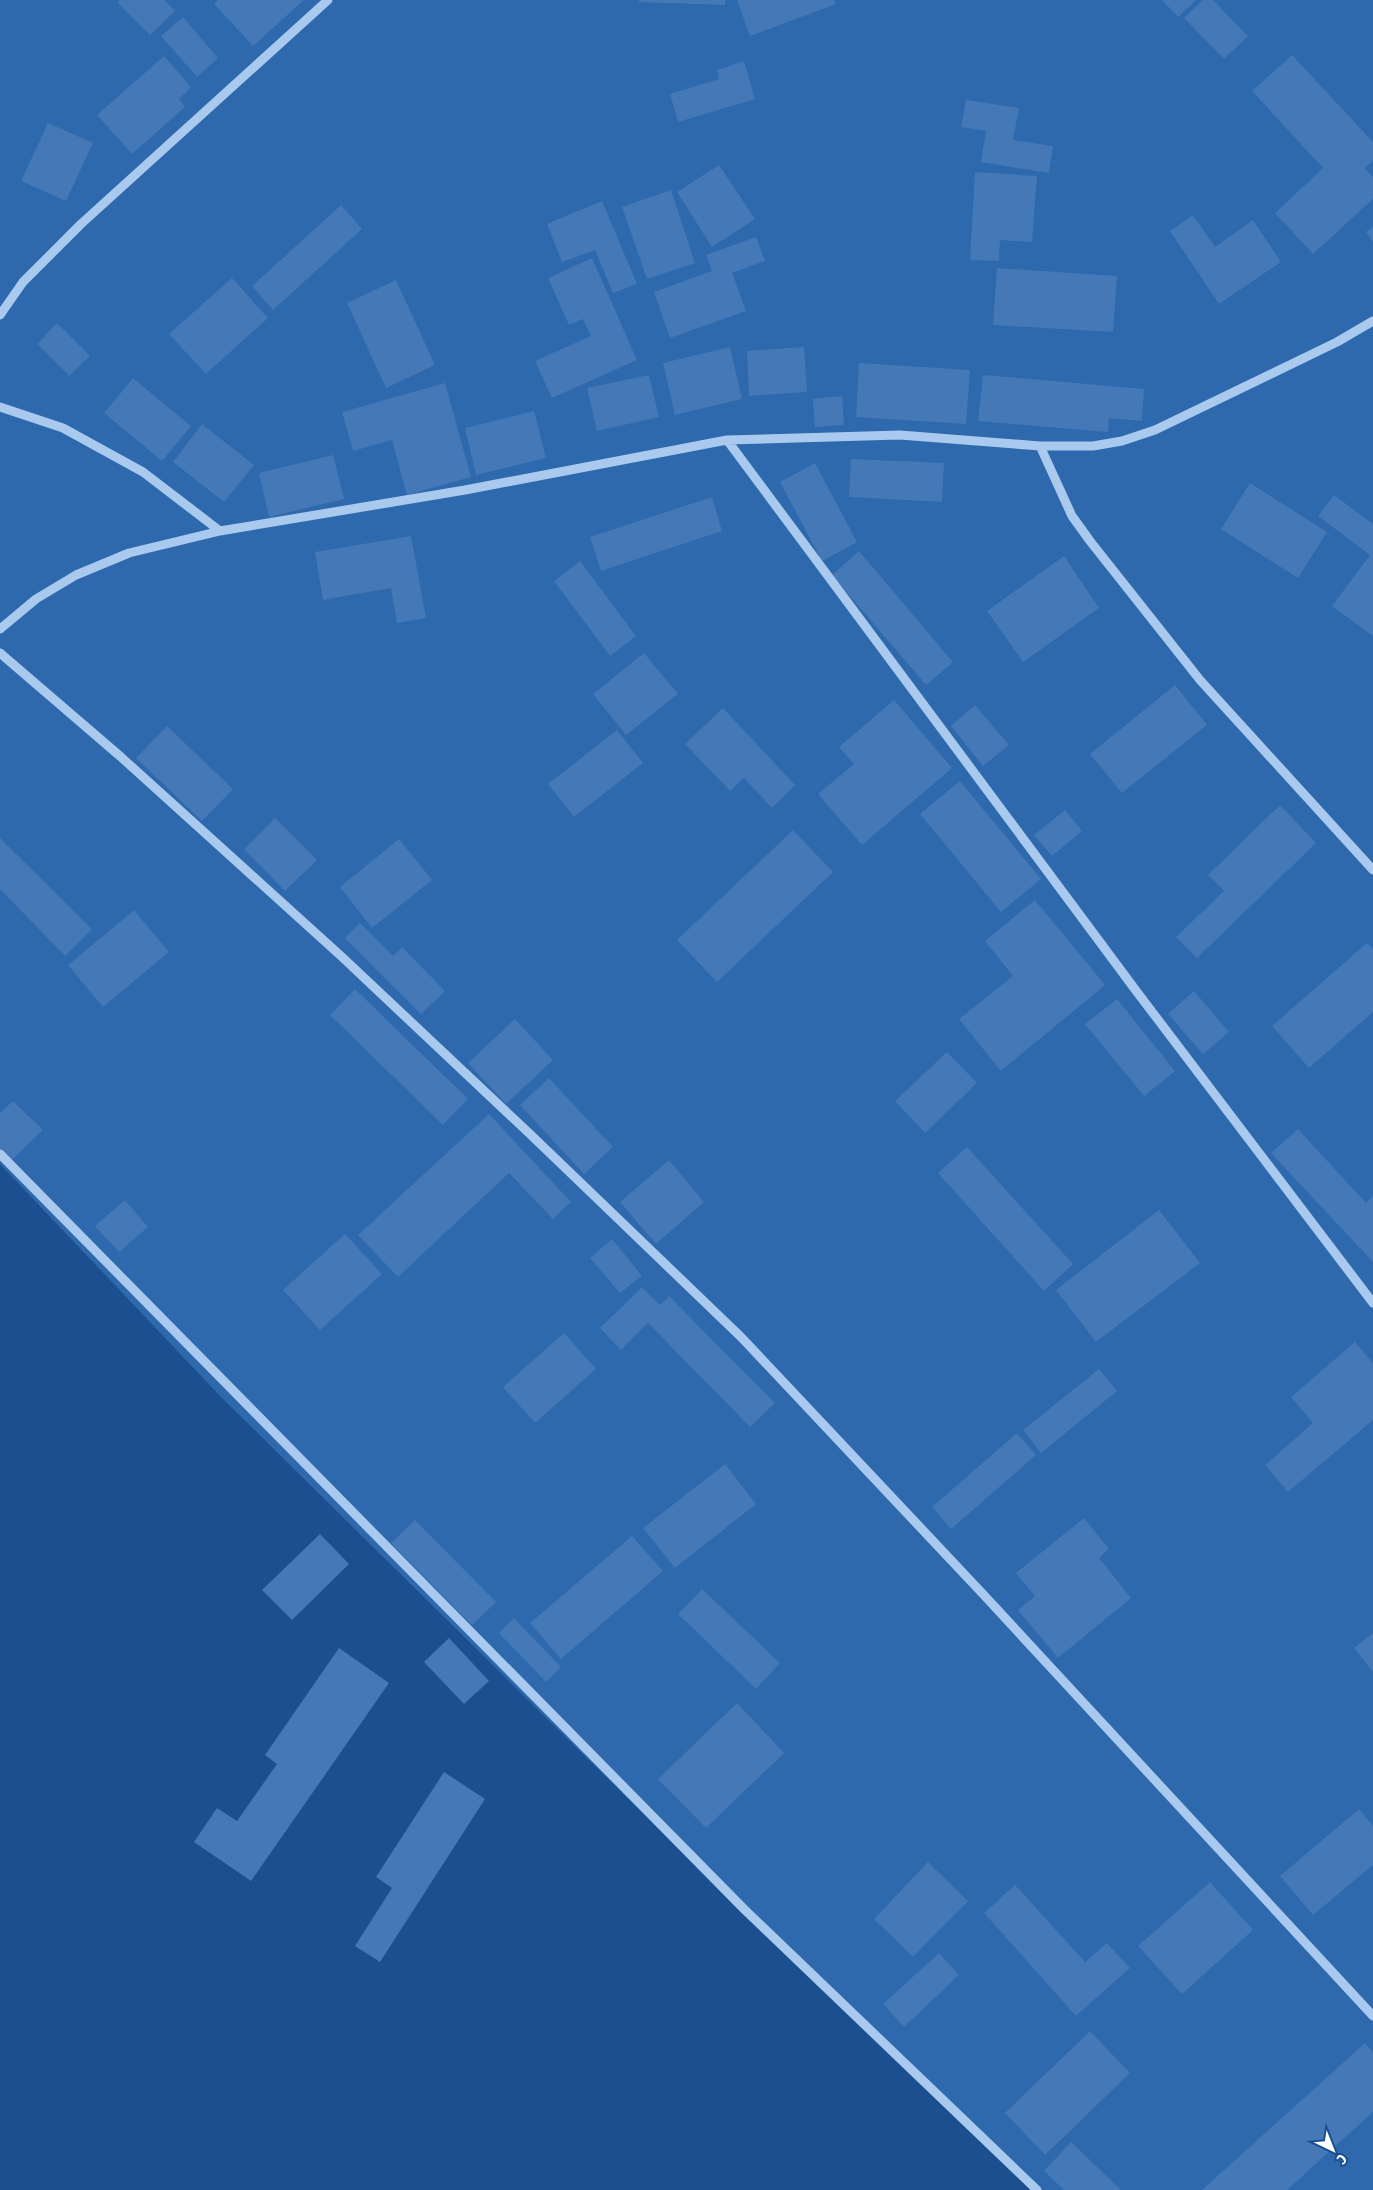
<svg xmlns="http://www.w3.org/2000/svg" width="1373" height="2190" font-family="'Fira Sans Condensed',sans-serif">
  <rect width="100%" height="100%" fill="#1b4f8f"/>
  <path fill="#2e69ad" d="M0 0H1373V2190H1037L743 1912 221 1397 0 1164Z"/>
  <path fill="#4478b7" d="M120 0H165L175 11 150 35 117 2Z
    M218 0H304L253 46 214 4Z
    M639 0H725V5L639 2Z
    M737 0H834L836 4 750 36Z
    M1162 0H1196L1178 17Z
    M1203 0H1213L1248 36 1224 59 1184 18Z
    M183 17 218 58 197 77 161 36Z
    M1292 55 1373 142V160L1365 168 1373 177V199L1313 254 1275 213 1323 168 1252 91Z
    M164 56 191 87 179 99 185 107 132 154 97 115Z
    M744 61 755 99 678 122 670 94 719 79 717 70Z
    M966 100 1019 108 1013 140 1053 146 1049 173 981 162 986 131 961 127Z
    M48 123 93 143 66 201 21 181Z
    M719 165 755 219 712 247 677 192Z
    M975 172 1037 176 1032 242 1000 240 999 261 970 260Z
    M671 190 695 263 647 279 622 207Z
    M602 201 637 284 613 293 595 250 562 262 547 224Z
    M341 205 362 229 273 310 252 286Z
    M1193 215 1215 247 1253 220 1281 262 1219 304 1170 231Z
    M1373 227V242L1366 232Z
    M756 237 765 261 732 273 746 311 670 338 654 292 712 271 706 255Z
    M592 258 637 360 552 398 535 361 591 336 583 319 569 325 548 278Z
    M997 268 1117 276 1113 332 993 325Z
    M232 278 268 318 206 374 169 334Z
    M396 280 435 365 386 388 347 303Z
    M57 323 90 356 69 376 37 344Z
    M730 347 742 399 675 415 663 363Z
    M804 347 807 392 749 396 747 351Z
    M859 363 970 370 966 424 856 417Z
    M649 375 659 417 597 431 587 388Z
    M983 375 1144 389 1142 421 1109 418 1108 432 978 421Z
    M133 378 191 426 162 461 104 413Z
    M445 383 471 477 407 495 392 440 353 451 342 412Z
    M842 396 844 425 815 427 813 399Z
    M534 411 546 458 476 475 465 428Z
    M202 424 254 465 224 502 173 462Z
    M333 455 344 499 269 517 259 473Z
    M851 459 944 463 942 502 849 497Z
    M815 463 857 542 822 561 780 482Z
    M1250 483 1327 532 1298 578 1221 529Z
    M1334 495 1373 524V636L1332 606 1370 555 1318 516Z
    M712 497 722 531 601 571 590 537Z
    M411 536 426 618 397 623 391 588 323 600 315 552Z
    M859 551 953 662 926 685 832 575Z
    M1064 556 1099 608 1023 662 987 611Z
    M580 561 636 636 610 656 554 581Z
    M644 653 678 694 626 735 593 694Z
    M1175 685 1207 725 1122 793 1090 754Z
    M894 700 952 768 862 845 818 794 854 764 839 747Z
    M975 705 1009 745 983 766 951 726Z
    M723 708 795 785 772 808 744 778 730 791 685 744Z
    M167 726 233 789 202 821 136 758Z
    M617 730 643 763 574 817 548 784Z
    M960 781 1041 879 1001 912 920 814Z
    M1280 805 1316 843 1197 958 1176 937 1224 891 1208 875Z
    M1065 810 1082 831 1052 856 1034 835Z
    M275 818 317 860 285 891 244 849Z
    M793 830 833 872 717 982 677 940Z
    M0 838 92 929 65 956 0 889Z
    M399 839 432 880 372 928 340 887Z
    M1035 900 1105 985 1001 1071 959 1019 1013 976 985 941Z
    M134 910 169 952 103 1007 68 965Z
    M360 923 393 956 402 947 445 991 421 1014 345 938Z
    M1367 943 1373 949V1012L1309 1068 1272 1026Z
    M355 989 468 1099 443 1125 330 1015Z
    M1194 991 1229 1032 1203 1054 1168 1014Z
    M1117 999 1175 1071 1144 1096 1085 1024Z
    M515 1019 553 1060 506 1104 468 1063Z
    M947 1052 977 1083 925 1133 895 1101Z
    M549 1078 613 1147 584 1174 520 1105Z
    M13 1101 43 1130 11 1161 0 1150V1113Z
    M489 1114 571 1202 553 1219 509 1173 398 1277 358 1235Z
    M1298 1129 1366 1203 1373 1196V1262L1271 1153Z
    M967 1147 1073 1264 1044 1291 938 1173Z
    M669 1160 704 1202 656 1244 620 1202Z
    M125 1200 148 1227 119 1252 95 1226Z
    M1159 1210 1200 1263 1096 1342 1056 1290Z
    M345 1234 382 1274 320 1330 283 1290Z
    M612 1239 642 1276 620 1293 590 1258Z
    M642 1287 660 1305 669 1296 775 1403 750 1427 648 1323 621 1350 600 1328Z
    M564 1333 596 1369 535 1423 503 1387Z
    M1355 1342 1373 1363V1420L1288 1492 1265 1465 1313 1423 1291 1397Z
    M1099 1369 1117 1391 1041 1453 1023 1430Z
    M1017 1433 1036 1455 951 1529 932 1507Z
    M725 1464 756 1504 675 1568 643 1528Z
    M1084 1518 1109 1549 1099 1558 1131 1598 1058 1658 1018 1610 1035 1596 1016 1573Z
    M415 1520 496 1602 472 1625 391 1543Z
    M320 1534 349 1564 292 1620 262 1590Z
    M632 1536 663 1571 561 1659 530 1623Z
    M702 1589 780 1663 756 1689 678 1614Z
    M514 1618 561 1667 546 1682 499 1633Z
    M1373 1633V1672L1354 1648Z
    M449 1638 489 1681 464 1704 424 1662Z
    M339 1648 389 1683 251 1881 194 1842 217 1808 237 1821 277 1764 265 1755Z
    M737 1703 784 1753 706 1828 658 1779Z
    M444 1772 485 1799 380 1962 355 1946 392 1888 376 1877Z
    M1359 1809 1373 1826V1865L1313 1915 1280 1876Z
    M928 1862 968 1901 913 1957 874 1919Z
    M1210 1882 1253 1930 1182 1994 1138 1946Z
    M1015 1885 1085 1962 1107 1943 1130 1968 1076 2016 984 1913Z
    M939 1953 959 1975 904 2027 883 2004Z
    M1090 2031 1130 2073 1045 2155 1005 2113Z
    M1365 2043 1373 2052V2112L1287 2190H1202Z
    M1071 2142 1121 2190H1064L1044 2171Z"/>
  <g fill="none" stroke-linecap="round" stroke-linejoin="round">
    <path stroke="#a9c9ee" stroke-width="9" d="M0 315 23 282 81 224 328 0
      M0 407 63 428 143 472 220 531
      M727 440 1137 992 1373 1303
      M1040 446 1072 516 1090 541 1200 680 1373 870
      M0 629 36 599 76 575 129 553 220 531 465 490 727 440 900 435 1040 446H1093L1122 441 1155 430 1337 342 1373 321
      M0 653 121 757 341 956 531 1135 741 1337 982 1593 1373 2016
      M0 1154 744 1909 1037 2190"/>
  </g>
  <g transform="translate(1333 2150) rotate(137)" stroke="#1b4f8f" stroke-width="4" paint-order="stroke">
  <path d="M0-4L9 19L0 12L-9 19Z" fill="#ffffff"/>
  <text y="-8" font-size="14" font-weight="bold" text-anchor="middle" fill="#ffffff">С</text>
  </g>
</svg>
